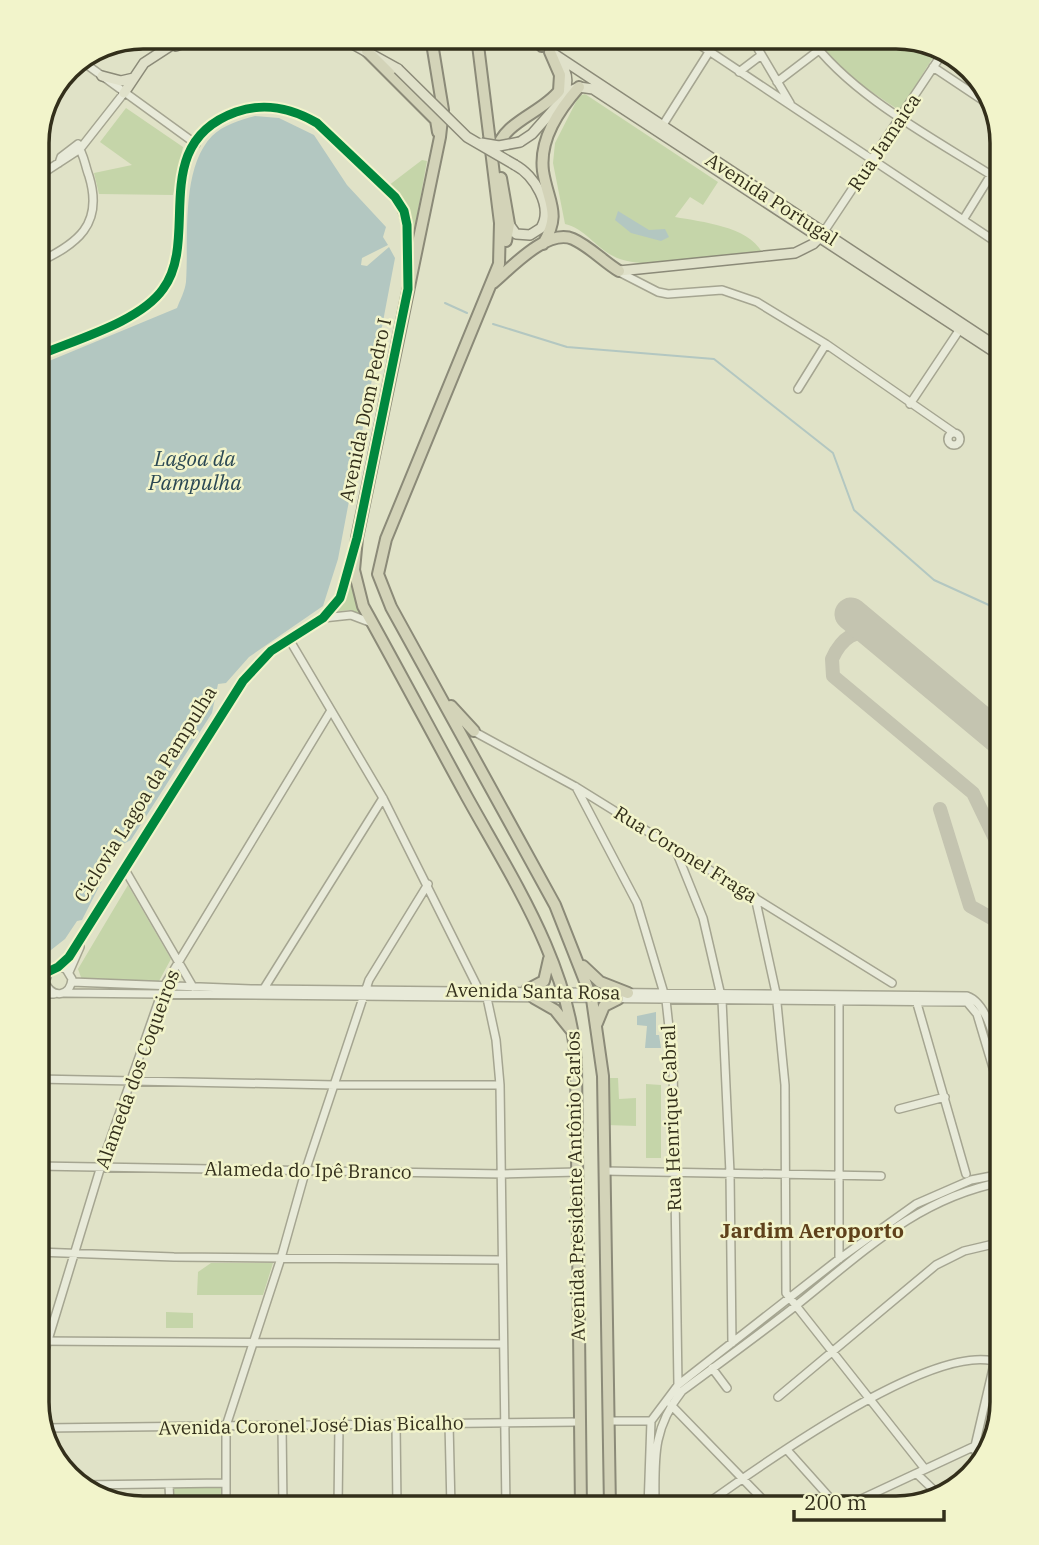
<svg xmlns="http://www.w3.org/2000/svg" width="1039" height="1545" font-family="'IBM Plex Serif',serif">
  <rect width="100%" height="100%" fill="#e0e2c7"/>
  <path fill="#c5d5a9" d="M816 37H902L938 49 900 111C870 90 834 70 816 37Z
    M585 94 718 182 703 205 690 197 675 217C702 222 747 226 762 252 721 257 655 272 617 258 596 249 586 229 565 224L553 163 555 143 579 96Z
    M126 108 183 147 173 195 99 194 94 173 132 165 100 142Z
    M422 160 427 161 412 243 409 242 400 211 384 189Z
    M348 579 362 615 350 610 332 612Z
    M128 885 171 959 159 981 82 980 78 969Z
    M606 1078H618L619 1099 636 1098V1126L607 1125Z
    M646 1084 661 1085V1158H646Z
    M211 1263H273L263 1295H197L198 1272Z
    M166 1312 193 1313V1328H166Z
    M222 1487V1508H174V1488Z"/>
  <path fill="#b3c7c1" d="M255 116 279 118 314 135 347 185 386 227 383 237 388 245 362 258 361 265 367 266 389 247 395 258 338 559 323 606 249 657 226 683 218 684 212 713 131 840 115 848V855L82 920 77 921 65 939 37 961V366L177 308C180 300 185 291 186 282 189 241 180 169 212 136 223 125 240 120 255 116Z
    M618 211 649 230 665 229 669 237 661 241 631 233 615 220Z
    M656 1012V1035H659L661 1048H645L647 1026 637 1025V1016Z"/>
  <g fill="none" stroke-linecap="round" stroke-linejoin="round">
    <path stroke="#b3c7c1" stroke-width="2" d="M445 303 467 313
      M493 324 567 347 714 359 833 453 854 510 934 580 1002 611"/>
    <path stroke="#c4c4b0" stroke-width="14" d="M878 636C856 626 841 639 832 659L833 676 973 793 1002 853
      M940 809 970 906 1002 924"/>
    <path stroke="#c4c4b0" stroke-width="33" d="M851 614 1002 740"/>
    <defs>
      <path id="minor" d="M688 37 1002 246
        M751 37 790 103
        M809 37C853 98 939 141 1002 182
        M542 46 551 37
        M83 62 196 144
        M933 67 993 107
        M739 72 760 56
        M777 82 819 50
        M661 128 709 52
        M59 163 61 157 78 144
        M37 177 80 149 124 93
        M963 220 1002 157
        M823 233 944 51
        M37 263C77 244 104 225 89 176 85 166 84 153 77 145
        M619 272 658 292 668 294 722 290 757 302 826 344 953 432
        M37 356C74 340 140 322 163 289 201 238 147 144 236 112 265 102 291 108 317 123L395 197C410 220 409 244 408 271
        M798 389 826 344
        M910 404 962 326
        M948 439a6 6 0 1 1 12 0a6 6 0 1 1-12 0Z
        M323 618 351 615 372 623
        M289 639 383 798 479 990
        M473 731 576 787 892 983
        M576 787 637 903 666 1000 673 1064 678 1385
        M674 846 703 918 722 1000 730 1173 732 1343
        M124 868 193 987
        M755 897 776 993 785 1085 786 1293 925 1469
        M49 971 45 982C52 999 70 997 72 979L66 969 58 967
        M69 972 80 947
        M37 977 58 967 69 957 243 681 271 651 323 618 340 598 351 559
        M72 982 251 989 967 996C990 1004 996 1049 1002 1070
        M263 990 383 798
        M64 993 967 1002 977 1014 1002 1098
        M37 994H54
        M487 998 496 1040 500 1085 506 1508
        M916 1000 966 1174
        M37 1079 335 1085H500
        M899 1109 945 1097
        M37 1166 503 1174 578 1172
        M604 1171 881 1176
        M37 1252 174 1257 502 1260
        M839 1259V1001
        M37 1341 503 1344
        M712 1368 727 1388
        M37 1376 101 1166 164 986 330 712
        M778 1397 936 1265 964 1251 1002 1242
        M671 1405 771 1508
        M608 1421H651
        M449 1423 451 1508
        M396 1424 397 1508
        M282 1425 283 1508
        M44 1428 579 1422
        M788 1451 839 1508
        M978 1465 975 1446 1002 1330
        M917 1474 940 1496
        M169 1484 170 1508
        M81 1485 225 1483
        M863 1499 874 1508
        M226 1508V1426L281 1258 306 1169 369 980 428 884
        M338 1508 339 1425
        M648 1508 651 1421 678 1385 839 1259 916 1204 971 1180 1002 1174
        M655 1508C655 1461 651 1430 682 1391 721 1362 760 1334 798 1304 863 1252 918 1198 1002 1182
        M701 1508C754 1470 941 1334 1002 1364
        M842 1508 975 1446 991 1444"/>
      <path id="major" d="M340 37 398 69
        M176 46 200 37
        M551 52 1002 350
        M559 62C569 73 569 84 562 97
        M102 76 121 81 134 78
        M124 93 144 63 184 37
        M520 142 532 134 570 91 579 87 593 89 1002 357
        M509 224 516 234 530 235 541 228C554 207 534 175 515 165
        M619 271 795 253 813 244 823 234"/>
      <path id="highway" d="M431 37 443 110 440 137 357 538 354 570 363 606C398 669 432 733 467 797 513 880 571 967 576 1064L581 1508
        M477 37 500 223 499 264 386 539 378 574 391 607 555 905 592 999 603 1076 610 1508
        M534 37 542 46
        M367 51 436 120 438 132
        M497 150C503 122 542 113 559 91L560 75 550 52
        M501 178 509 224 506 241
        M543 244C562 213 548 203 543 171 539 139 559 110 579 87
        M493 283C511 268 547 228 573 239 589 246 604 262 619 271
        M451 706 474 731
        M583 966 600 982 628 993
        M527 990 544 981 549 959
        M534 998 555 1010 571 1030
        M597 1023 604 1006 618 999"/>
    </defs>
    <use href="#minor" stroke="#a5a591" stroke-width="10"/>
    <use href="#major" stroke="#8b8a78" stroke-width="12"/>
    <use href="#highway" stroke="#8b8a78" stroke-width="14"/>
    <use href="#minor" stroke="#e8ead9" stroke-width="7"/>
    <use href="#major" stroke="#e0e1ca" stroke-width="9"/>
    <use href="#highway" stroke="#d3d3b8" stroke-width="10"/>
    <defs>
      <path id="major-bridge" d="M398 69 467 137 515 165
        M481 143 499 146 520 142"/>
    </defs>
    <use href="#major-bridge" stroke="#8b8a78" stroke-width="12" stroke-linecap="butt"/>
    <use href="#major-bridge" stroke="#e0e1ca" stroke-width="9"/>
    <defs>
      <path id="cycleway" d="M37 977 58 967 69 957 243 681 271 651 323 618 340 598 343 588 357 538 408 289 407 225 404 211 395 197 317 123C291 108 265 102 236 112 147 144 201 238 163 289 140 322 74 340 37 356"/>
    </defs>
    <use href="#cycleway" stroke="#f2f4cb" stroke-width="13"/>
    <use href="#cycleway" stroke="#00873e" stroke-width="9"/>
  </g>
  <g text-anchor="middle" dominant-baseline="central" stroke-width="5" stroke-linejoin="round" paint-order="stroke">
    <g font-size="19" fill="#332f1b" stroke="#f2f4cb">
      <text transform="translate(884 142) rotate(-56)">Rua Jamaica</text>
      <text transform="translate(772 199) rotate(33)">Avenida Portugal</text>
      <text transform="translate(365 410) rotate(-78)">Avenida Dom Pedro I</text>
      <text transform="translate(145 794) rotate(-58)">Ciclovia Lagoa da Pampulha</text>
      <text transform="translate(686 854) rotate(32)">Rua Coronel Fraga</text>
      <text transform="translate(533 991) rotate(1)">Avenida Santa Rosa</text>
      <text transform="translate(137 1069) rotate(-70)">Alameda dos Coqueiros</text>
      <text transform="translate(671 1118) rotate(-92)">Rua Henrique Cabral</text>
      <text transform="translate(308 1170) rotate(1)">Alameda do Ipê Branco</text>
      <text transform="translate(575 1186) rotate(-91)">Avenida Presidente Antônio Carlos</text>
      <text transform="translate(311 1425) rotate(-1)">Avenida Coronel José Dias Bicalho</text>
    </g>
    <g font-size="21" font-style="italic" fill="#2a4753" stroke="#f2f4cb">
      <text x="195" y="458">Lagoa da<tspan x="195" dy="24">Pampulha</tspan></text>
    </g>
    <g font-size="21" font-weight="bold" fill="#5f411b" stroke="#f2f4cb">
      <text x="812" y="1230">Jardim Aeroporto</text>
    </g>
  </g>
  <path d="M0 0H1039V1545H0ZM143 49H896A94 94 0 0 1 990 143V1402A94 94 0 0 1 896 1496H143A94 94 0 0 1 49 1402V143A94 94 0 0 1 143 49Z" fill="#f2f4cb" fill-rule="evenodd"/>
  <path fill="none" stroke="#332f1b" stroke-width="3.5" d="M143 49H896A94 94 0 0 1 990 143V1402A94 94 0 0 1 896 1496H143A94 94 0 0 1 49 1402V143A94 94 0 0 1 143 49Z"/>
  <path d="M794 1510v10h150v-10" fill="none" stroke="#332f1b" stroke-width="3.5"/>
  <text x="804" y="1510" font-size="21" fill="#332f1b" stroke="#f2f4cb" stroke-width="5" paint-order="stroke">200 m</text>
</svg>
